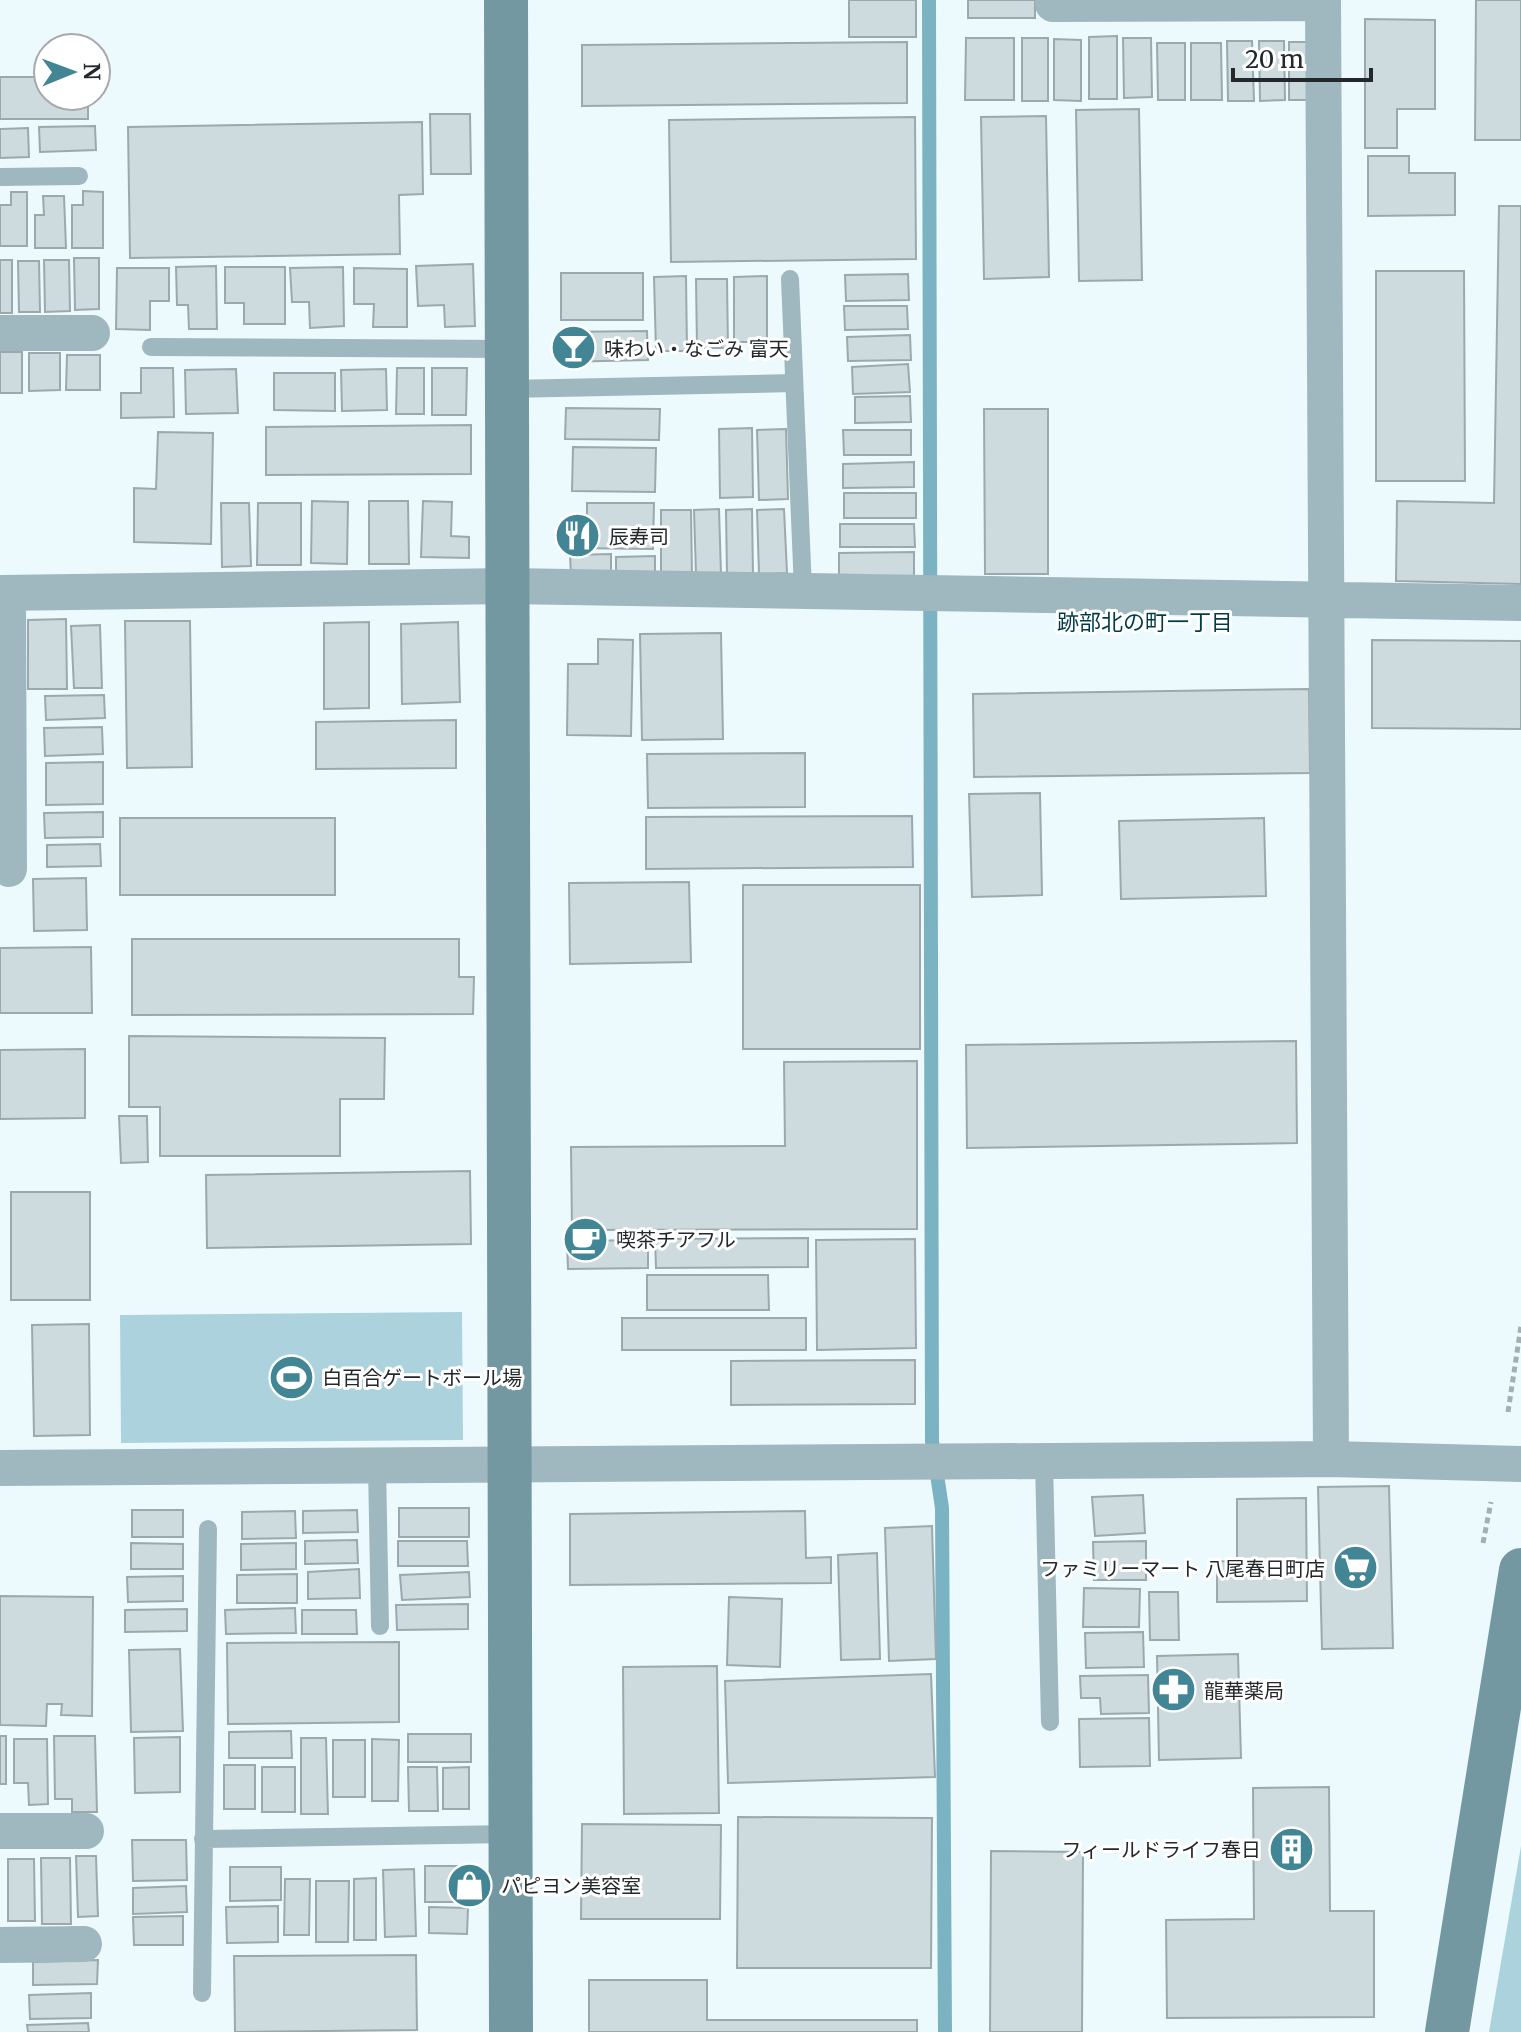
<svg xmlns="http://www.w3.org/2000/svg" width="1521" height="2032" font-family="Merriweather,'Noto Sans JP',serif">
  <rect width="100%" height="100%" fill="#ecfafe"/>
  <path fill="#acd3dd" d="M462 1312 463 1440 121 1443 120 1315Z
    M1521 1846V2032H1489Z"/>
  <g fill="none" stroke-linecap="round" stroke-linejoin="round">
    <path stroke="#7bb3c3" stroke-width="14" d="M929 0 932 1441 942 1508 945 2032"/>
  </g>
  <path fill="#cddade" stroke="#9ca9ac" stroke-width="2" d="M849 0H916V37H849Z
    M968 0H1035V18H968Z
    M1476 0H1521V140H1475Z
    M1365 19 1435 20V109H1397V148H1365Z
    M1117 36V99H1089V37Z
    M966 38H1014V100H965Z
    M1022 38H1048V101H1022Z
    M1123 38H1151L1152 97 1124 98Z
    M1054 39 1081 40V101L1054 100Z
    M1227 41H1252L1254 101H1228Z
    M1259 41H1284L1285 100 1260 101Z
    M907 42V103L582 106V45Z
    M1289 42H1316L1317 100H1289Z
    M1157 43H1185V100H1158Z
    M1191 43H1221L1222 100H1191Z
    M0 77H48V96H88V119H0Z
    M1139 109 1142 280 1079 281 1076 110Z
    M430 114H470L471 174H431Z
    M1046 116 1049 277 984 279 981 117Z
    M915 117 916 259 671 262 669 120Z
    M422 122 423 194 399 195 400 254 130 258 128 127Z
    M95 126 96 150 40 152 39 127Z
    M28 128 29 157 0 158V129Z
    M1368 156H1409V173H1455V215L1368 216Z
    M83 191 103 192V248H72V205H83Z
    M11 192H27V246H0V205H11Z
    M43 196H64L66 248H35V215H44Z
    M1499 206H1521V584L1396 581 1397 501 1494 503Z
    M74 258H99V309L75 310Z
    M0 260H12V313H0Z
    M44 260H69L70 311 45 312Z
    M18 261H39L40 312H19Z
    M473 264 475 326 445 327 444 305 418 306 416 266Z
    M216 266 217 329H189L188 305H177L176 267Z
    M225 267H285V324H244V303H225Z
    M343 267 344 326 310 328 309 302H292L290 268Z
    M117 268H169V301H150V330L116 329Z
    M354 268 407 269V327H373L374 304H354Z
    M1376 271H1464L1465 481H1376Z
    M561 273H643V320H561Z
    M908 274 909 300 846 301 845 275Z
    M686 276 687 351H656L654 277Z
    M767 276V342H734V277Z
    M696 279H727L728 348H697Z
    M844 306H907L908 329 845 330Z
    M647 331 648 360 559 362V332Z
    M910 335 911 360 848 361 847 337Z
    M0 352H22V393H0Z
    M29 353H60V390L29 391Z
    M67 355H100V390H66Z
    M908 364 910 392 853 394 852 367Z
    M141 368H173L174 417 121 418V393H141Z
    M397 368H424V414H396Z
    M432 368H467L466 415H432Z
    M236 369 238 413 186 414 185 370Z
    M386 369 387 410 342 411 341 370Z
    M274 373H335V411L274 410Z
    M910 396 911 422 855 423V397Z
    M566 408 660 409 659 440 565 439Z
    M984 409H1048V574H985Z
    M471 425V474L266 475V427Z
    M752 428 753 497 720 498 719 429Z
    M786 429 788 499 759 500 757 430Z
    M843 430H911V455H844Z
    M158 432 213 433 211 544 134 542V488L156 489Z
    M573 447 656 448 655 492 572 491Z
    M914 462V487L843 488V464Z
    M844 493H916V518H844Z
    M312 501 348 502 347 564 311 563Z
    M369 501H408L409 564H369Z
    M423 501 452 502 451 536 469 537V558L421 557Z
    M221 503H249L251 566 222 567Z
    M258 503H301V565H257Z
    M587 503H654L653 549 572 548V527H587Z
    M719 509 721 574 696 575 694 510Z
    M752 509 753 575 727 576 726 510Z
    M784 509 787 573 759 574 757 510Z
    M661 510H691L692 576H661Z
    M840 524H914L915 547H840Z
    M914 552V578L839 579V553Z
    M611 554V576H571L570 555Z
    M655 556V577L616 578V557Z
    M66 619 67 689H28V620Z
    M125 621H190L192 767 127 768Z
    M369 622V708L324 709V623Z
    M458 622 460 702 402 704 401 624Z
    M100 625 102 688H74L71 626Z
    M721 633 723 739 642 740 640 634Z
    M598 639 633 640 631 736 567 735 568 664H598Z
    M1372 640 1521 641V729L1372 728Z
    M1309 689 1310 773 974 777 973 694Z
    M104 695 105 718 46 720 45 696Z
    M456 720V768L316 769V722Z
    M102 727 103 754 45 756 44 728Z
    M805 753V807L648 808 647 754Z
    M103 762V804L46 805V763Z
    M1040 793 1042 895 972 897 969 794Z
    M103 812V837L45 838 44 813Z
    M912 816 913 867 646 869V817Z
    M120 818H335V895H120Z
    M1264 818 1266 896 1121 899 1119 821Z
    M100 844 101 866 47 867V845Z
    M86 878 87 930 34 931 33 879Z
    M689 882 691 962 570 964 569 883Z
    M743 885H920V1049H743Z
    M132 939H459V977H474L473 1014 132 1015Z
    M91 947 92 1013H0V948Z
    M129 1036 385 1038 384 1099H340V1156H160V1107H129Z
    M1296 1041 1297 1143 967 1148 966 1045Z
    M85 1049V1118L0 1119V1050Z
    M917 1061V1229L572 1230 571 1147 785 1146 784 1062Z
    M119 1116H147L148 1162 121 1163Z
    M470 1171 471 1244 207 1248 206 1175Z
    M11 1192H90V1300H11Z
    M808 1238V1267L656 1268 655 1239Z
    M915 1239 916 1348 817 1350 816 1240Z
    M648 1240V1268L568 1269 567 1241Z
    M647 1275H768L769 1310H647Z
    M622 1318H806V1350H622Z
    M89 1324 90 1435 34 1436 32 1325Z
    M915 1360V1404L731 1405V1361Z
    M1389 1486 1393 1648 1322 1649 1318 1487Z
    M1143 1495 1145 1533 1095 1536 1092 1497Z
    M1306 1498 1307 1601 1217 1602V1561L1237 1562V1499Z
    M399 1508H469V1537H399Z
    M132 1510H183V1537H132Z
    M357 1510 358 1532 303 1533V1511Z
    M295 1511 296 1538 242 1539V1512Z
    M805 1511 806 1558 831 1557V1583L570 1585V1514Z
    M932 1526 936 1659 889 1661 885 1528Z
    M357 1540 358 1563 305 1564V1541Z
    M398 1541H467L468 1566H398Z
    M1146 1541V1580H1094L1093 1542Z
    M131 1543 183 1544V1569H131Z
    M296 1543V1569L241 1570V1544Z
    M877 1553 880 1659 841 1660 838 1555Z
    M359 1569 360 1598 308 1599V1572Z
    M469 1572 470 1597 402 1600 400 1575Z
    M297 1574V1603H237V1575Z
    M183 1576V1601L128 1602 127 1577Z
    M1084 1588 1140 1589 1139 1627H1083Z
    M1149 1592H1178L1179 1640H1150Z
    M0 1596 93 1597 92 1716 61 1715 62 1704H47L46 1726 0 1725Z
    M729 1597 782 1599 780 1667 727 1665Z
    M468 1604V1629L397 1630 396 1605Z
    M295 1608 296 1633 226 1634 225 1610Z
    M187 1609V1631L125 1632V1610Z
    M302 1610H356L357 1634H302Z
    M1143 1632 1144 1667 1086 1668 1085 1633Z
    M399 1642V1722L228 1724 227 1643Z
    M180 1649 183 1731 131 1732 129 1650Z
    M1238 1654 1241 1758 1159 1760 1157 1656Z
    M717 1666 719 1813 624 1814 623 1667Z
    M931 1674 935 1777 728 1783 725 1681Z
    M1148 1675 1149 1713 1101 1714 1100 1698H1081L1080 1676Z
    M1149 1718 1150 1766 1080 1767 1079 1719Z
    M291 1731 292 1758H229V1732Z
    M408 1734H471V1762H408Z
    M0 1736H6V1784H0Z
    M54 1736H95L97 1812H72V1799H55Z
    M180 1737V1792L135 1793 134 1738Z
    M301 1738H326L328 1814H301Z
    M14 1739H47L48 1804 29 1805 28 1783H14Z
    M372 1739 399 1740 398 1801H372Z
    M333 1740H365V1797H333Z
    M224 1765H255V1809H224Z
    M262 1767H295V1812H262Z
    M408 1767H437L438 1811H409Z
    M469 1767V1809H443V1768Z
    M1329 1787 1330 1911H1374V2017L1167 2018 1166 1920 1254 1919 1253 1788Z
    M738 1817 932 1818 931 1968H737Z
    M582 1824 721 1825 720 1919H581Z
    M132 1840H186L187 1880 133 1881Z
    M991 1851 1083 1852 1082 2032H990Z
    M76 1856H96L98 1916 78 1917Z
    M41 1858H70L71 1924H42Z
    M8 1859H34L35 1921H8Z
    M425 1866H470V1902H425Z
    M230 1867H281V1900L230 1901Z
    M414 1869 416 1936 385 1937 383 1870Z
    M376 1878V1940H354V1879Z
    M285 1879H310L309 1935H284Z
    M316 1881H349L348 1942H316Z
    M186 1886 187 1912 133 1914V1888Z
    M278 1906V1942L227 1943 226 1907Z
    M429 1907 468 1908 467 1934 429 1933Z
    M183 1916V1945H134L133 1917Z
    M416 1955 417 2030 235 2032 234 1956Z
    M98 1960 97 1984 33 1985V1962Z
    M589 1980H707V2020H917V2032H589Z
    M91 1993V2018L30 2019 29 1995Z
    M88 2023 89 2032H28L27 2025Z"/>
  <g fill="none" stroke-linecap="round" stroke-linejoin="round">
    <path stroke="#a4afb2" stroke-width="5" stroke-dasharray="6 4" stroke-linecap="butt" d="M1508 1412 1521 1326
      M1483 1543 1491 1502"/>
    <path stroke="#9fb7be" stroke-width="18" d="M0 177 79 176
      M790 279 803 590
      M151 347 507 349
      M507 389 794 383
      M1044 1461 1050 1722
      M377 1466 380 1626
      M203 1839 510 1834
      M202 1993 208 1529"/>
    <path stroke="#9fb7be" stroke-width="36" d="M1053 0V4L1323 3
      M1323 0 1331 1459
      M0 333H92
      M0 593 509 586 1521 603
      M8 593 9 869
      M0 1468 1331 1459 1521 1464
      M0 1831H86
      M0 1945 84 1944"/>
    <path stroke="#7498a2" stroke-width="44" d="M506 0 511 2032
      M1447 2032 1521 1570"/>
  </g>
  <defs>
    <symbol id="bar-disc" viewBox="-11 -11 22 22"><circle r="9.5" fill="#428595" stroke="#fff"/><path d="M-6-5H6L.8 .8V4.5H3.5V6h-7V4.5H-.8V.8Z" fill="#fff"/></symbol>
    <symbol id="restaurant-disc" viewBox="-11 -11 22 22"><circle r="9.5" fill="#428595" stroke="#fff"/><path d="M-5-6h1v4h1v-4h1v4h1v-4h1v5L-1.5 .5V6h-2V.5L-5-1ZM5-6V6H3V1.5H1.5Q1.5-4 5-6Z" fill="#fff"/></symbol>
    <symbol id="cafe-disc" viewBox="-11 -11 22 22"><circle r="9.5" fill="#428595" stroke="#fff"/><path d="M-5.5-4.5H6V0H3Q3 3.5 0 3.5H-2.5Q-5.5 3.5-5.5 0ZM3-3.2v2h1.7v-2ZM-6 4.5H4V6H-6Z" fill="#fff"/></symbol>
    <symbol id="stadium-disc" viewBox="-11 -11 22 22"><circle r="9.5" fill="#428595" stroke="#fff"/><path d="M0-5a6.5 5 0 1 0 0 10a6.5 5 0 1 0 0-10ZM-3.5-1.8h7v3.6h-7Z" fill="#fff"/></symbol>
    <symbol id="supermarket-disc" viewBox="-11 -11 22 22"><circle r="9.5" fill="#428595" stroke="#fff"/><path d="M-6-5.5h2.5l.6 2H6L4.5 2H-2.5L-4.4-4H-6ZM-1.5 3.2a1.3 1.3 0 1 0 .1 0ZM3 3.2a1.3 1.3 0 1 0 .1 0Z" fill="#fff"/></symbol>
    <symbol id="pharmacy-disc" viewBox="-11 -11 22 22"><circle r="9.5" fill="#428595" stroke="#fff"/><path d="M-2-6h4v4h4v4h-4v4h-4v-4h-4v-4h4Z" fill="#fff"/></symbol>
    <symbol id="building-disc" viewBox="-11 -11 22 22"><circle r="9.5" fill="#428595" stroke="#fff"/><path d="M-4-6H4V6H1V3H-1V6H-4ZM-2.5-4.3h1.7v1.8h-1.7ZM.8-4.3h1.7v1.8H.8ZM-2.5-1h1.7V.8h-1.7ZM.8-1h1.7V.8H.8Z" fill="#fff"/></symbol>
    <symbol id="shop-disc" viewBox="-11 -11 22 22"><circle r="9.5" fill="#428595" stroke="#fff"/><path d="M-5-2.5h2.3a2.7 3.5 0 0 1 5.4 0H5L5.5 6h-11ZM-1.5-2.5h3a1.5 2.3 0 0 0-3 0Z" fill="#fff"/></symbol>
  </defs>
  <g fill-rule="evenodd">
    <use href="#bar-disc" x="548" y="322" width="51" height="51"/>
    <use href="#restaurant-disc" x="552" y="510" width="51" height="51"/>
    <use href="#cafe-disc" x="560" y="1214" width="51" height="51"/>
    <use href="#stadium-disc" x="266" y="1352" width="51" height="51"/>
    <use href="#supermarket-disc" x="1330" y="1542" width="51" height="51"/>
    <use href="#pharmacy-disc" x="1148" y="1664" width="51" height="51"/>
    <use href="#building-disc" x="1266" y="1824" width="51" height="51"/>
    <use href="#shop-disc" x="444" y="1860" width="51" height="51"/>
  </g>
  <g text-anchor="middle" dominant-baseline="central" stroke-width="6" stroke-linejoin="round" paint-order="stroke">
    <g font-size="20" fill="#23282a" stroke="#fff" text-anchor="start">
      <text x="604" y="348">味わい・なごみ 富天</text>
      <text x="609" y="536">辰寿司</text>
      <text x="616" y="1239">喫茶チアフル</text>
      <text x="322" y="1377">白百合ゲートボール場</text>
      <text x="1325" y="1568" text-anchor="end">ファミリーマート 八尾春日町店</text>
      <text x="1204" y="1690">龍華薬局</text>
      <text x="1261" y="1849" text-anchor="end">フィールドライフ春日</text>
      <text x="501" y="1885">パピヨン美容室</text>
    </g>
    <g font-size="22" fill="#003c48" stroke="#fff">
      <text x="1145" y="622">跡部北の町一丁目</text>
    </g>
  </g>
  <g transform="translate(72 72) rotate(89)"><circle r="38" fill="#ffffff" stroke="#a7a9aa" stroke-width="2"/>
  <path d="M0-6L14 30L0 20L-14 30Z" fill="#428595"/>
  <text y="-12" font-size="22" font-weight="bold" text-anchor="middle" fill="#23282a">N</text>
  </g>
  <path d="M1233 68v12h138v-12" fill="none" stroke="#23282a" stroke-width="4"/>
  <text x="1245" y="68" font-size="24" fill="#23282a" stroke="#ffffff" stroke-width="6" paint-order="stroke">20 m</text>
</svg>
